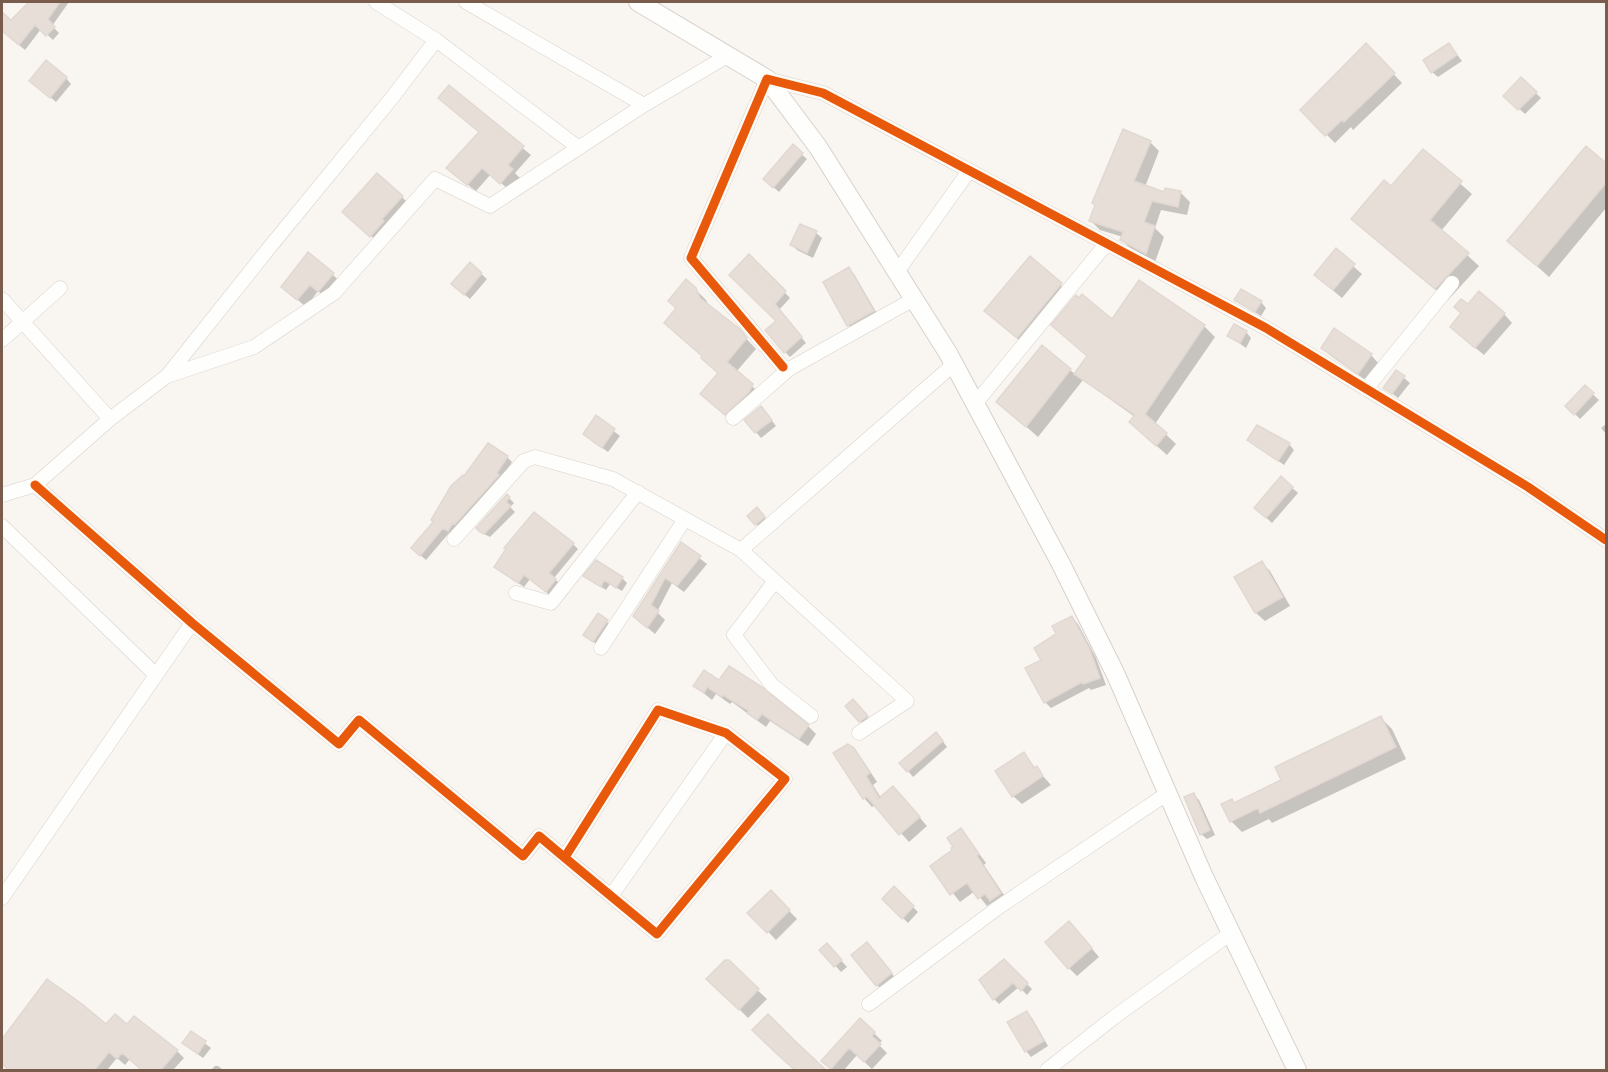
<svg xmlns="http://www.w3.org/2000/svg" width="1608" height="1072" font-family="Helvetica,sans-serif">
  <rect width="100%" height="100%" fill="#f9f5f0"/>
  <path fill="#0003" d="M31 2H69L52 26 59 33 53 40 41 29 25 50 6 34 2 28 8 20 11 22Z
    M1449 44 1462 61 1438 77 1432 72Z
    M1366 45 1402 83 1353 130 1351 127 1335 143 1302 110Z
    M66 78 71 84 56 102 37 86Z
    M1521 79 1541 98 1525 114 1505 96Z
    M449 87 531 155 515 173 520 178 509 190 491 174 476 191 456 176 480 132Z
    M1150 142 1159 151 1145 187 1165 194 1180 192 1190 202 1187 215 1161 210 1155 228 1164 237 1155 262 1131 249 1122 240 1123 237 1100 230 1091 221Z
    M793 147 807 159 779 192 771 185Z
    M1586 148 1606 165V208L1549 277 1509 241Z
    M1423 151 1472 194 1441 231 1479 266 1448 300 1365 230 1391 188Z
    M402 197 410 205 380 244 353 220Z
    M801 226 816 233 822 238 813 258 797 250 792 245Z
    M1336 251 1362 274 1342 298 1324 283Z
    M309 254 341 282 327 298 318 291 306 307 283 287Z
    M749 256 790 298 779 310 806 343 790 357 785 352 778 321Z
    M1030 258 1073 296 1029 349 986 311Z
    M470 264 487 279 470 299 459 290Z
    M848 269 854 274 879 317 853 331 848 325Z
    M1139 282 1204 326 1215 337 1155 424 1176 444 1167 455 1141 432 1135 417 1083 380 1038 437 998 402 1043 347 1076 375Z
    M695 289 706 300 709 306 739 331 756 349 736 372 763 396 736 424 702 394 719 374Z
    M1236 300 1261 302 1266 308 1261 316Z
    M1468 306 1504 314 1512 323 1484 355 1460 335Z
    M1246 332 1251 338 1246 348 1229 336Z
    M1323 348 1371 355 1379 364 1367 381 1331 356Z
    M1397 372 1410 383 1398 398 1385 388Z
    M1585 387 1599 400 1580 419 1567 406Z
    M766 413 776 426 761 438 746 420Z
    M597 418 620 436 608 452 590 439Z
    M1606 424V434L1601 428Z
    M1249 440 1289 444 1294 450 1284 465Z
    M507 457 512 462 501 479 454 535 449 533 426 560 418 553Z
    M1281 478 1298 493 1272 523 1261 513Z
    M507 496 514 503 510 507 515 512 490 537 482 533Z
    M757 509 766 519 758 526 749 516Z
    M573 544 578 549 554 578 561 585 551 596 530 579 524 587 496 567Z
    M681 544 707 564 684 592 672 583 657 612 665 620 655 634 642 623Z
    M1262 563 1270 571 1290 606 1265 621 1256 613 1236 577Z
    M585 576 622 578 627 583 622 591 610 584 606 590Z
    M598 615 613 627 599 646 585 635Z
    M1071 617 1078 624 1096 658 1106 685 1091 690 1089 688 1051 708 1045 702 1043 660Z
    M720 682 808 726 816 734 808 746 770 721 766 727 732 702 730 704 716 694 712 700 695 686Z
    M853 702 872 722 866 726 860 721Z
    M1381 718 1392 729 1406 759 1272 823 1269 819 1242 832 1231 821 1235 804 1283 781Z
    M941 739 947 747 913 777 908 771Z
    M853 750 862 759 877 782 873 785 881 798 902 797 927 826 909 842 876 805 872 807 864 798Z
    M1023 754 1051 785 1022 804 1013 796Z
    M1193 794 1199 800 1215 835 1207 839 1201 834Z
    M961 830 986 863 984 865 1008 901 999 908 993 902 987 906 975 891 960 902 932 867 954 851Z
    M894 888 918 912 908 923 884 899Z
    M771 892 797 919 776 940 750 913Z
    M1077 931 1099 957 1077 976 1069 968Z
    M873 949 896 979 882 990 877 985Z
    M821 950H832L847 967 841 972Z
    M1004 961 1032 989 1027 995 1019 987 999 1004 994 999Z
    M728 962 767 999 748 1018 709 979Z
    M47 981 106 1026H127L177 1051 184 1058 173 1070H144L130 1059 125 1065 117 1058 107 1070H9L2 1065V1042L16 1025 14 1023Z
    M1026 1013 1032 1018 1048 1046 1031 1057 1026 1051Z
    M860 1020 882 1041 878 1044 887 1053 872 1069 857 1055 844 1070H833L823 1061Z
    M191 1033 211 1048 203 1058 189 1048Z
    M215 1066H218L223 1070H211Z"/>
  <path fill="#e6ded7" stroke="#e2d8d2" stroke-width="1.5" d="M29 2H60L48 19 55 27 46 36 35 25 19 45 2 31V12L11 20Z
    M1366 43 1395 73 1344 122 1342 120 1325 136 1300 110Z
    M1449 43 1457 55 1431 73 1423 60Z
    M46 60 67 77 50 98 29 81Z
    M1521 77 1537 92 1518 110 1503 96Z
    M449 85 524 146 508 165 513 169 500 184 482 168 467 185 446 168 479 132 438 98Z
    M1123 129 1151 141 1134 181 1164 192 1165 188 1181 191 1178 207 1152 201 1144 222 1155 226 1146 254 1120 240 1123 232 1089 221 1095 205 1092 203Z
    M793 144 803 153 773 188 763 179Z
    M1586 146 1606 163V183L1537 266 1507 241Z
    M1423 149 1462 181 1430 220 1469 253 1435 289 1351 219 1384 180 1391 186Z
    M377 173 403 196 382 219 384 221 370 237 342 212Z
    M800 224 817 231 807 253 790 245Z
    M1336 248 1355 264 1333 290 1314 275Z
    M308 252 334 273 318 292 310 285 297 300 281 287Z
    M749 254 786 291 775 304 802 337 784 353 765 330 776 321 729 275Z
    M1030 256 1062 283 1017 338 984 311Z
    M470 262 482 273 464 295 451 284Z
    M849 267 874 311 847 326 823 282Z
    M686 279 696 288 700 298 740 329 747 338 727 362 753 384 749 392 725 415 700 394 718 373 701 358 702 356 664 323 676 308 668 301Z
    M1139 280 1205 325 1145 414 1167 433 1156 446 1129 422 1135 415 1074 374 1087 356 1051 325 1076 295 1079 298 1082 294 1112 319Z
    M1241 289 1262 301 1255 312 1234 300Z
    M1479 291 1505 313 1475 348 1450 327 1461 313 1454 307 1461 299 1468 304Z
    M1234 324 1247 331 1240 343 1227 336Z
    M1334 328 1372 354 1358 374 1321 348Z
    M1042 345 1071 369 1026 427 996 402Z
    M1396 370 1405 376 1392 394 1383 388Z
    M1585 385 1594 393 1574 415 1565 406Z
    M761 406 772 420 755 433 744 420Z
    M596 415 615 429 602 448 583 434Z
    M1257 425 1290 443 1278 461 1247 440Z
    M488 443 508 456 497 473 499 475 455 524 453 523 448 531 443 528 420 556 411 548 433 522 431 520 451 486 463 475 464 476Z
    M1281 476 1293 487 1266 518 1254 508Z
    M507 494 510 497 506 502 511 506 484 534 480 532 476 528Z
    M757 507 765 517 755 525 747 516Z
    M534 512 574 543 549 573 556 579 546 592 524 575 518 583 494 567 506 549 504 548Z
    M681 542 701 556 677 586 665 578 651 605 659 611 647 628 633 616Z
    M596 560 623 577 616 588 604 580 601 587 583 576Z
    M1262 561 1283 597 1255 613 1234 577Z
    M598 613 608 620 593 642 583 635Z
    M1072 616 1090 650 1100 678 1083 684 1082 682 1044 703 1025 668 1041 660 1034 648 1056 634 1052 626Z
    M729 666 762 687 809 725 799 739 762 714 757 720 747 713 749 711 723 695 722 697 707 687 704 693 693 686 704 670 719 680Z
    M853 699 868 716 859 722 845 706Z
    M1381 716 1396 747 1260 813 1258 808 1230 822 1221 804 1232 799 1234 803 1281 780 1275 767Z
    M936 732 943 741 907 772 899 763Z
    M848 744 854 748 870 773 866 776 879 798 893 786 920 817 899 835 867 797 863 799 833 753Z
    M1024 752 1034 768 1037 766 1043 776 1012 797 995 771Z
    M1194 793 1210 830 1200 835 1184 797Z
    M961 828 979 854 977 856 1001 893 990 901 985 894 978 899 967 883 950 895 930 866 952 850 951 848 953 847 947 838Z
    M894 886 914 906 902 919 882 899Z
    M771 890 790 910 767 933 747 913Z
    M1069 921 1092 948 1068 969 1045 942Z
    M867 942 892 973 876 986 851 955Z
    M827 943 842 960 834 967 819 950Z
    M1004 959 1028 983 1021 991 1013 983 993 1000 979 980Z
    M725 960H729L759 989 739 1010 706 979Z
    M47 979 82 1004 106 1024 115 1014 127 1024 134 1016 178 1050 160 1071H143L122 1053 117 1059 109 1052 94 1071H10L2 1064V1039Z
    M1027 1011 1044 1041 1025 1052 1007 1022Z
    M768 1014 793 1039 827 1071H796L778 1055 752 1030Z
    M860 1018 875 1032 872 1036 881 1044 864 1062 849 1048 831 1069 821 1061Z
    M191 1031 206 1041 198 1054 182 1043Z"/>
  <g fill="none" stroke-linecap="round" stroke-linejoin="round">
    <defs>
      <path id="minor" d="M376 2 436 40 579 148
        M466 2 644 105
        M897 272 969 171
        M2 299 110 419
        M2 340 60 288
        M783 367 691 258 767 79 823 93 1266 328 1528 487 1606 540
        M167 376 254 347 334 293 435 179 490 206 644 105 729 55
        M1366 389 1452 283
        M975 404 1107 243
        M733 418 789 369 914 299
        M35 485 192 623 339 744 359 720 523 856 539 836C578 869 617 901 657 934L785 779 726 733 658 710 565 857
        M2 495 35 485 110 419 167 376 269 248 391 99 436 40
        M2 526 156 675
        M454 539 524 461 535 457 613 479 741 550 907 701 859 733
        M741 550 954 364
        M775 581 734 635 772 685 811 716
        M516 593 551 603 638 492
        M601 648 685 519
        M611 896 726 733
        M2 898 192 623
        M869 1004 999 907 1168 793
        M1047 1070 1113 1018 1231 933"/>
      <path id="tertiary" d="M638 2 767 79 818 147 948 353 1061 564 1116 675 1204 877 1297 1070"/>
    </defs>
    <use href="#minor" stroke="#d7d1cb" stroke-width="15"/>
    <use href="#tertiary" stroke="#d7d1cb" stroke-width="20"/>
    <use href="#minor" stroke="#fefefd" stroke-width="14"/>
    <use href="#tertiary" stroke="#fefefd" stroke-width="18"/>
    <defs>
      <path id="cycleway" d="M783 367 691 258 767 79 823 93 1266 328 1528 487 1606 540
        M35 485 192 623 339 744 359 720 523 856 539 836C578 869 617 901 657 934L785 779 726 733 658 710 565 857"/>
    </defs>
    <use href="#cycleway" stroke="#fffaf3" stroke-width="13"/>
    <use href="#cycleway" stroke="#e8590c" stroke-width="9"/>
  </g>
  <rect width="1608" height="1072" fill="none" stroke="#7a5c4d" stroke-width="6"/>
</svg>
